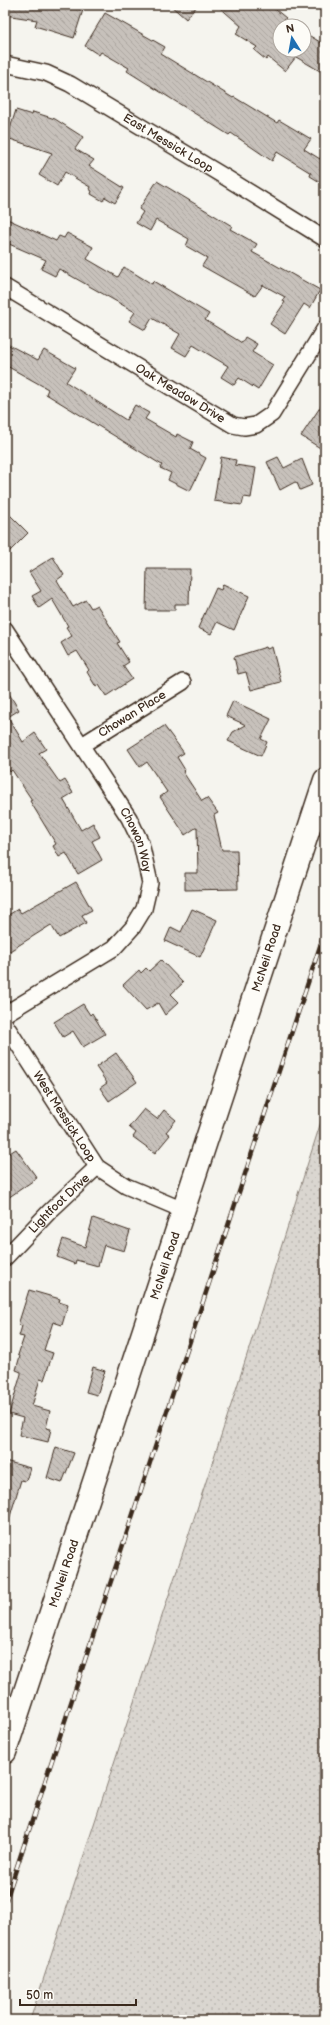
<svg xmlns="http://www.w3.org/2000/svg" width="330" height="2025" font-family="'Balsamiq Sans',sans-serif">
  <defs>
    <pattern id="grass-dots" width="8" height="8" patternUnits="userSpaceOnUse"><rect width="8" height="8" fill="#dad6d0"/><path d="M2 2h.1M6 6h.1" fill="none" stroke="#bcb8b2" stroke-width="1.8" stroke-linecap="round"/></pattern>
    <pattern id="building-back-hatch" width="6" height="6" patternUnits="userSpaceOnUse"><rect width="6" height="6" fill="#c7c1bb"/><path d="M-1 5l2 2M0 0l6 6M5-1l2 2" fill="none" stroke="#aca6a0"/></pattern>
  </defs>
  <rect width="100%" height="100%" fill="#f5f4ee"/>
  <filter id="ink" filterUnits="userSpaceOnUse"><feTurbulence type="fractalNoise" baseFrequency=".025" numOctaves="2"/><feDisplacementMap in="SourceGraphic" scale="8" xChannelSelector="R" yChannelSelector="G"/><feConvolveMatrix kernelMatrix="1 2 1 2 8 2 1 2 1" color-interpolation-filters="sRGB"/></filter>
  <g filter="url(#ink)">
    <path fill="url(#grass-dots)" stroke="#8a8077" d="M325 1109V2020H30L233 1399Z"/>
    <path fill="url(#building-back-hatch)" stroke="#3b2a1e" d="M5 5H68L83 10 74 38 35 26 37 20 5 15Z
      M170 5H198L186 19Z
      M217 5H270L286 18 279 25 280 50H304L310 36 325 45V74L296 57 285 71 268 57 266 60 254 50 257 47 236 34 241 26Z
      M105 13 165 47 161 54 233 98 234 97 277 123 279 120 311 139 304 149 320 159 325 152V185L310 176 311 173 277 152 272 161 231 133 229 135 127 71 129 68 101 52 99 55 85 46Z
      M16 110 32 115 33 112 55 119 83 137 75 149 94 160 89 166 124 188 115 203 105 197 103 201 91 194 92 191 89 189 90 187 65 172 57 186 39 175 52 153 7 138Z
      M157 181 232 226 230 229 257 244 252 252 320 290 310 308 304 304 285 334 270 324 285 302 283 301 285 297 263 285 255 296 202 266 207 258 186 246 189 239 156 220 150 231 136 223 143 212 139 209Z
      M5 218 56 241 59 236 64 238 67 233 93 247 87 259 118 277 124 267 152 284 153 281 209 314 205 320 242 343 245 337 257 344 252 352 273 365 258 390 239 378 234 385 221 377 228 366 193 345 186 356 172 348 180 334 152 318 145 330 129 321 135 312 59 269 55 276 41 269 46 260 9 244 10 241 5 238Z
      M5 343 38 360 44 350 75 368 66 382 126 420 135 405 149 413 145 419 176 437 177 434 193 442 190 449 206 458 190 491 168 480 171 473 160 468 162 465 46 394 48 389 5 365Z
      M325 400V451L301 436Z
      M221 457 236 460 235 465 256 468 251 498 244 497 242 505 214 501Z
      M278 457 284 468 302 459 312 485 300 490 297 483 295 482 280 490 267 462Z
      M5 510 28 533 5 556Z
      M53 557 64 575 57 580 73 607 86 600 91 608 97 605 120 642 117 643 129 662 123 666 132 679 106 696 99 685 96 687 87 672 89 670 77 651 68 656 61 643 72 636 66 627 68 626 52 599 39 608 32 596 41 591 29 572Z
      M147 569H190L189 604H175V610H146Z
      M223 584 249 596 234 630 217 622 211 634 198 628 216 588 221 590Z
      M266 647 267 649 272 647 281 682 251 690 246 672 238 674 234 657Z
      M5 687 19 710 8 717 23 742 35 733 46 749 39 753 60 783 65 780 73 793 63 799 81 830 93 823 100 837 92 841 102 860 78 874 66 853 59 857 53 846 56 844 30 801 32 800 12 770 10 772 5 764Z
      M233 701 271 719 261 739 267 742 261 756 228 741 233 732 246 725 226 716Z
      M164 726 184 753 177 757 185 770 183 772 202 801 207 798 218 813 214 815 222 850H237L238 889 185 890V873H198L197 827 185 835 160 797 167 792 147 762 140 767 128 749Z
      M76 882 92 910 82 915 86 923 59 938 51 925 5 954V917L18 909 21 913Z
      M192 909 217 920 200 957 165 941 171 927 181 932Z
      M161 960 183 983 171 994 179 1002 165 1015 158 1003 146 1010 123 985 139 970 141 973 146 968 149 971Z
      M83 1004 90 1015 92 1013 105 1034 83 1047 73 1031 63 1037 54 1022Z
      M116 1053 137 1082 109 1101 100 1088 107 1083 96 1067Z
      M144 1109 157 1119 164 1110 176 1120 166 1132 170 1135 155 1153 133 1137 136 1133 129 1127Z
      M16 1149 37 1178 5 1200V1156Z
      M93 1218 130 1231 124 1251 104 1245 98 1266 76 1260 75 1264 57 1257 63 1239 85 1247Z
      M29 1290 60 1299 59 1302 68 1305 62 1325 53 1322 44 1350 53 1353 44 1380 40 1379 32 1406 50 1411 46 1428 51 1429 48 1442 19 1435 23 1418 9 1414 21 1374V1372L16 1370 20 1356 18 1355 24 1337 19 1336 22 1326 18 1325Z
      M93 1367 105 1371 97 1395 86 1392Z
      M56 1447 74 1453 62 1483 47 1478Z
      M5 1461 30 1468 26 1481 21 1480 8 1523 5 1522Z"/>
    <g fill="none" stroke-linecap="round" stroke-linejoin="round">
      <defs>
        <g id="street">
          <path id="s1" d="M5 64 46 73 70 84 225 177 325 239"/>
          <path id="s2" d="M5 287 233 425 244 427 256 425 272 414 325 328"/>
          <path id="s3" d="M5 629 129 818 141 843 150 883 144 909 133 927 114 948 5 1014"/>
          <path id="s4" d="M82 745 183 682"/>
          <path id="s5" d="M5 1024 97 1167 126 1186 183 1210"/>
          <path id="s6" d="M5 1258 50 1211 97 1167"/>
        </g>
        <g id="secondary">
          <path id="s7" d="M5 1752 325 780"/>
        </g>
      </defs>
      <use href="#street" stroke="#3b2a1e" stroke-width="18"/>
      <use href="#secondary" stroke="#3b2a1e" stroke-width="25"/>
      <use href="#street" stroke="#fdfcf7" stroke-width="15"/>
      <use href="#secondary" stroke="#fdfcf7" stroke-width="22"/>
      <defs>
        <path id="rail" d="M5 1903 325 931"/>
      </defs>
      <use href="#rail" stroke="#3b2a1e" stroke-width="4.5"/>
      <use href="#rail" stroke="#fdfcf7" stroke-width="3" stroke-dasharray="9" stroke-linecap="butt"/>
    </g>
  </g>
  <g text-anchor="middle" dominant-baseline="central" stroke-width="3.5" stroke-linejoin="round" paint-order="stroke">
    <g font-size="12" fill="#3b2a1e" stroke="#fdfcf7">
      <text stroke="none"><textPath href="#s1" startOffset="183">East Messick Loop</textPath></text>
      <text stroke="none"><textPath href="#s2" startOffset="205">Oak Meadow Drive</textPath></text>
      <text stroke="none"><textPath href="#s4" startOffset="59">Chowan Place</textPath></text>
      <text stroke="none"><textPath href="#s3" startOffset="249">Chowan Way</textPath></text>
      <text stroke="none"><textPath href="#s7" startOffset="836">McNeil Road</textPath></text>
      <text stroke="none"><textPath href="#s5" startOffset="110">West Messick Loop</textPath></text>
      <text stroke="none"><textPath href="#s6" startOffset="77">Lightfoot Drive</textPath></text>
      <text stroke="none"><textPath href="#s7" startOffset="512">McNeil Road</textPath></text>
      <text stroke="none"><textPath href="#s7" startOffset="188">McNeil Road</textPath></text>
    </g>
  </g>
  <rect width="330" height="2025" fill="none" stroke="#fdfcf7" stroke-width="20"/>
  <rect x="10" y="10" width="310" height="2005" fill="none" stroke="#3b2a1e" stroke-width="1.5" filter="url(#ink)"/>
  <g transform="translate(292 38) rotate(349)"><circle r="19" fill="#fdfcf7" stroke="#afa8a0"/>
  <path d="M0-3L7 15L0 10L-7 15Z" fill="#1f6fb2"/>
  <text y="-6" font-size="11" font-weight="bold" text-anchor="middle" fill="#3b2a1e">N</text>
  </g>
  <path d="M20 1999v6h116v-6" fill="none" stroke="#3b2a1e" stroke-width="2"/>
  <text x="26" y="1999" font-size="12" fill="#3b2a1e" stroke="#fdfcf7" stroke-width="3" paint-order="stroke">50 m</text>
</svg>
